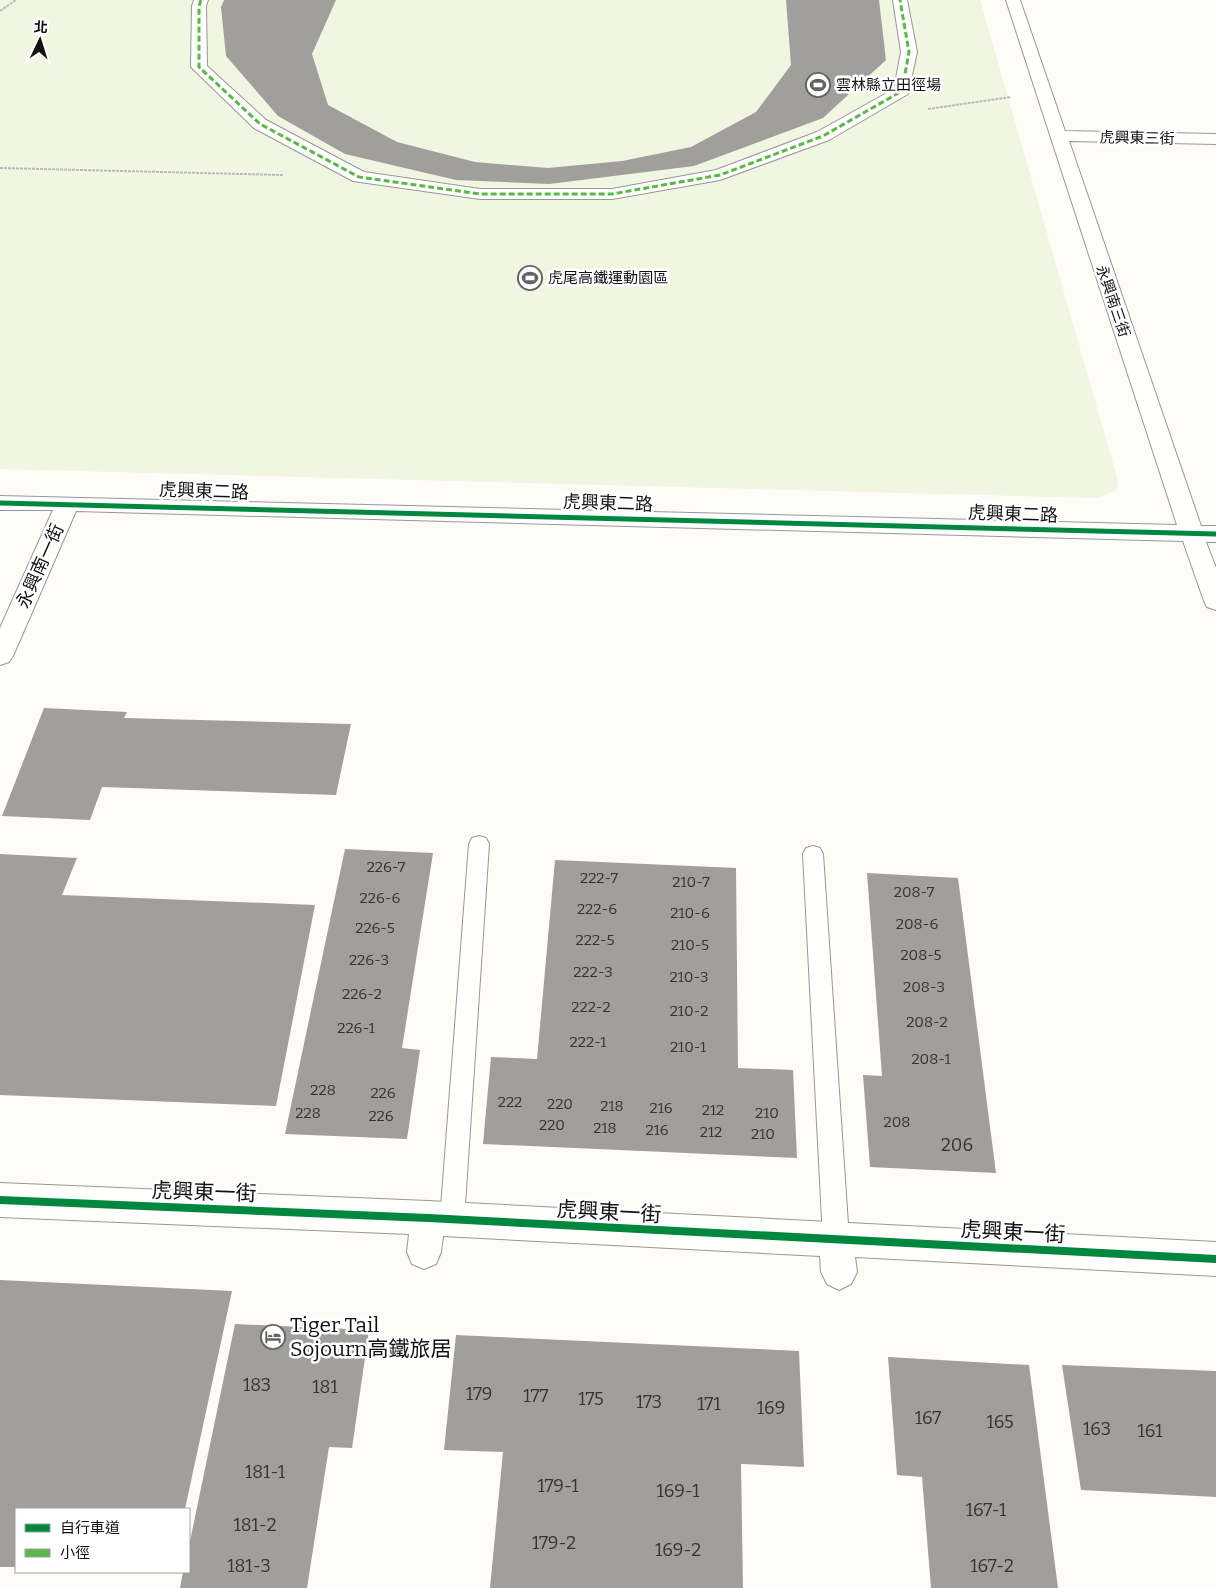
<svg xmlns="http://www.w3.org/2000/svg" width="1216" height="1588" font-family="Bitter,'Noto Sans TC',serif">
  <rect width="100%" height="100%" fill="#fdfcf7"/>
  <path fill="#f0f6e1" d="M0 0H980L1117 477 1118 484 1116 491 1096 498 0 469Z"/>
  <path fill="#a19f9c" d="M224 0H336L312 54 328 105 397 142 475 162 548 168 622 161 691 147 756 112 791 65 786 0H879L886 60 823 118 694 166 549 184 456 180 345 154 278 116 226 56 221 7Z
    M44 708 127 712 124 718 351 724 336 795 102 787 90 820 2 816Z
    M345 849 433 853 402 1048 420 1050 407 1139 285 1134Z
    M0 854 77 858 62 895 315 905 276 1106 0 1095Z
    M555 860 736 868 738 1068 793 1070 797 1158 483 1144 491 1057 537 1059Z
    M867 873 958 878 996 1173 870 1167 863 1075 882 1076Z
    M0 1280 232 1291 185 1509H16V1567H0Z
    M235 1324 369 1330 352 1448 329 1447 307 1588H180L183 1572H189V1546Z
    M456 1335 799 1351 804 1467 741 1464 743 1588H490L503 1452 444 1450Z
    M888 1357 1029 1365 1058 1588H931L922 1477 897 1475Z
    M1062 1365 1216 1371V1497L1081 1490Z"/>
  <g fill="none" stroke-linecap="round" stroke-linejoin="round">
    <defs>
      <path id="service" d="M479 836 486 838 489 844 464 1220 461 1229 452 1232 443 1229 440 1220 469 844 472 838Z
        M813 846 820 848 823 854 849 1239 845 1248 836 1251 827 1248 823 1239 803 854 806 848Z"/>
      <path id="pedestrian" d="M194 0H208L206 6 207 66 266 120 364 172 480 189H612L716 170 817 132 894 89 901 52 893 0H907L917 52 908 94 829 140 720 180 612 199H480L353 181 254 128 191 67 192 6Z"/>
      <path id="minor" d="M1006 0H1020L1065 131 1216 134V144L1069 141 1201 526H1216V542H1206L1216 568V610L1207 607 1204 601 1183 541 76 511 13 656 9 662 0 665V628L53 510H0V496L1177 525Z
        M0 1183 428 1201 1216 1242V1276L855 1257 857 1272 851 1284 839 1290 827 1284 821 1272 820 1256 443 1236 441 1252 436 1264 424 1269 412 1264 407 1252 409 1234 0 1217Z"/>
    </defs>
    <use href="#service" stroke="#979795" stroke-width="2"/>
    <use href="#pedestrian" stroke="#979795" stroke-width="2"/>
    <use href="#minor" stroke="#979795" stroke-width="2"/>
    <path stroke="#b9b9b8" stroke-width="2" stroke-dasharray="3 1" stroke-linecap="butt" d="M0 11 16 0
      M928 109 1011 97
      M0 168 283 175"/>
    <use href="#service" fill="#fffffe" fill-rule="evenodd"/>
    <use href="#pedestrian" fill="#fffffe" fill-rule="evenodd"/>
    <use href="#minor" fill="#fffffe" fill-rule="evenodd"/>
    <path stroke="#58b947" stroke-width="3" stroke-dasharray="6 3" stroke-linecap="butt" d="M201 0 199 6V67L260 124 359 177 480 194H612L720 175 823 136 902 91 909 52 900 0"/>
    <defs>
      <path id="cycleway-far1" d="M0 503 1216 534"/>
      <path id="cycleway" d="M0 1200 428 1218 1216 1259"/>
    </defs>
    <use href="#cycleway-far1" stroke="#fff" stroke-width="8"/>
    <use href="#cycleway" stroke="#fff" stroke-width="11"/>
    <use href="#cycleway-far1" stroke="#00873e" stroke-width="5"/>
    <use href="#cycleway" stroke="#00873e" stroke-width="8"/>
  </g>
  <defs>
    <symbol id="stadium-ring" viewBox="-11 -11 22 22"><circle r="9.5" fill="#fff" stroke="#646362" stroke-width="1.5"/><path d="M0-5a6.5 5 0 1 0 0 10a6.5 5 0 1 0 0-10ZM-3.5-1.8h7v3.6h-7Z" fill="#646362"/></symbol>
    <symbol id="hotel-ring" viewBox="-11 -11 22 22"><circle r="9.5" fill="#fff" stroke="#646362" stroke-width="1.5"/><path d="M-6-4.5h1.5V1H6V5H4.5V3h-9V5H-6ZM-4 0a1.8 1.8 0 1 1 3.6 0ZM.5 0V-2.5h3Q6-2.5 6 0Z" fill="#646362"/></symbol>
  </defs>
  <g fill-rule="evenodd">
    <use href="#stadium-ring" x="804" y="71" width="28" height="28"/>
    <use href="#stadium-ring" x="516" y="264" width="28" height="28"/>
    <use href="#hotel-ring" x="259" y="1323" width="28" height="28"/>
  </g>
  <g text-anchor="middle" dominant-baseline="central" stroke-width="5" stroke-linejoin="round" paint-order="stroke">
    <g font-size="15" fill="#111" stroke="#fff" text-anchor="start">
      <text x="836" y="85">雲林縣立田徑場</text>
      <text x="548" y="278">虎尾高鐵運動園區</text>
    </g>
    <g font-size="15" fill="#111" stroke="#fff">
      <text transform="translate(1137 138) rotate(1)">虎興東三街</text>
      <text transform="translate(1113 301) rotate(71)">永興南三街</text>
    </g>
    <g font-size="15" fill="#353434">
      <text x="386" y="867">226-7</text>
      <text x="599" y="878">222-7</text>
      <text x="691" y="882">210-7</text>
      <text x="914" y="892">208-7</text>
      <text x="380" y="898">226-6</text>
      <text x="597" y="909">222-6</text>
      <text x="690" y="913">210-6</text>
      <text x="917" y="924">208-6</text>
      <text x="375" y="928">226-5</text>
      <text x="595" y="940">222-5</text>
      <text x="690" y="945">210-5</text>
      <text x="921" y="955">208-5</text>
      <text x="369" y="960">226-3</text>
      <text x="593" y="972">222-3</text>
      <text x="689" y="977">210-3</text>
      <text x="924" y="987">208-3</text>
      <text x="362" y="994">226-2</text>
      <text x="591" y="1007">222-2</text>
      <text x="689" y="1011">210-2</text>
      <text x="927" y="1022">208-2</text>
      <text x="356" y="1028">226-1</text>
      <text x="588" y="1042">222-1</text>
      <text x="688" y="1047">210-1</text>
      <text x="931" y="1059">208-1</text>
      <text x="323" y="1090">228</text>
      <text x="383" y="1093">226</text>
      <text x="510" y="1102">222</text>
      <text x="560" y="1104">220</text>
      <text x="612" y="1106">218</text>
      <text x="661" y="1108">216</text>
      <text x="713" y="1110">212</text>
      <text x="308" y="1113">228</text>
      <text x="767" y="1113">210</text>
      <text x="381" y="1116">226</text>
      <text x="897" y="1122">208</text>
      <text x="552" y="1125">220</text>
      <text x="605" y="1128">218</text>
      <text x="657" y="1130">216</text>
      <text x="711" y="1132">212</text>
      <text x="763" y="1134">210</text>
    </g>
    <g font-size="18" fill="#111" stroke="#fff">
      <text transform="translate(204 491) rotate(2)">虎興東二路</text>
      <text transform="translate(608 503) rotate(2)">虎興東二路</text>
      <text transform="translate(1013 514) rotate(2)">虎興東二路</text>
      <text transform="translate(40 566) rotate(-66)">永興南一街</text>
    </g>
    <g font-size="18" fill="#353434">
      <text x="957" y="1145">206</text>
      <text x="257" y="1385">183</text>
      <text x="325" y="1387">181</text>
      <text x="479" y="1394">179</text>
      <text x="536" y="1396">177</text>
      <text x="591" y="1399">175</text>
      <text x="649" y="1402">173</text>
      <text x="709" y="1404">171</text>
      <text x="771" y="1408">169</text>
      <text x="928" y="1418">167</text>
      <text x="1000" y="1422">165</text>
      <text x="1097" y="1429">163</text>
      <text x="1150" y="1431">161</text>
      <text x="265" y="1472">181-1</text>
      <text x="558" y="1486">179-1</text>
      <text x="678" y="1491">169-1</text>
      <text x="986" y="1510">167-1</text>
      <text x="255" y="1525">181-2</text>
      <text x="554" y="1543">179-2</text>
      <text x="678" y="1550">169-2</text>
      <text x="249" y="1566">181-3</text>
      <text x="992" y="1566">167-2</text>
    </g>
    <g font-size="21" fill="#111" stroke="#fff">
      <text transform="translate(204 1192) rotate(2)">虎興東一街</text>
      <text transform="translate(609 1212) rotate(3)">虎興東一街</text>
      <text transform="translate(1013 1232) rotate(3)">虎興東一街</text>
    </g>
    <g font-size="21" fill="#111" stroke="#fff" text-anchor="start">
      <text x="290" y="1325">Tiger Tail<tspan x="290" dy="24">Sojourn高鐵旅居</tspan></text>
    </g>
  </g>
  <rect x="15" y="1508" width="175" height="65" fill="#ffffff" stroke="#a0a0a0"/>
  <rect x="25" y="1524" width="25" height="8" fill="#00873e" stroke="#a0a0a0"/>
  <text x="60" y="1533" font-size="15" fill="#111111">自行車道</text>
  <rect x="25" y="1549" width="25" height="8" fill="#58b947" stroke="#a0a0a0"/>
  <text x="60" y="1558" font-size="15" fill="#111111">小徑</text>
  <g transform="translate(40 40) rotate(4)" stroke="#ffffff" stroke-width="4" paint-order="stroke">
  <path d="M0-4L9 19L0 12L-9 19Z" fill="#111111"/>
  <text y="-8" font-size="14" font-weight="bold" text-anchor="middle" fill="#111111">北</text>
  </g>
</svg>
